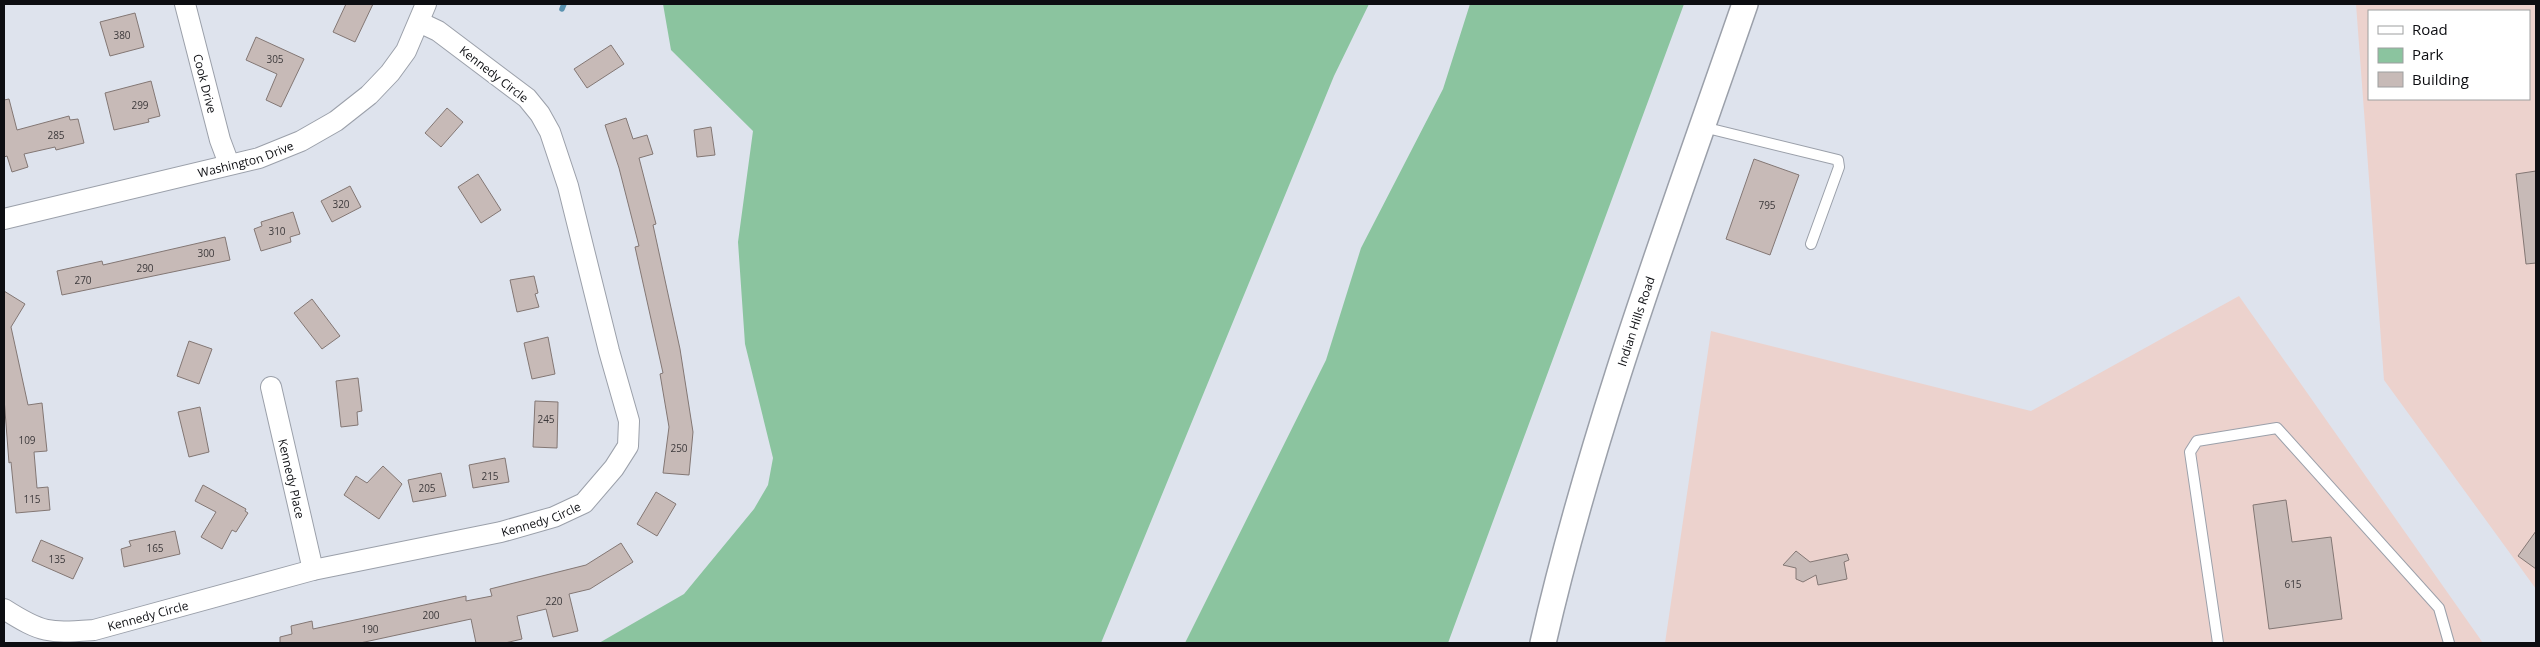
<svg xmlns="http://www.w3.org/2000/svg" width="2540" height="647" font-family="'Open Sans',sans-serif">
  <rect width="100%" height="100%" fill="#dee3ed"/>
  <path fill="#ecd2cd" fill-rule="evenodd" d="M2356 4H2536V589L2384 380ZM2369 11H2529V99H2369Z
    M2239 296 2483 643H1665L1711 331 2031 411Z"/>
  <path fill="#8bc49f" d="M663 4H1369L1334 76 1101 643H599L684 594 754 509 768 485 773 458 745 344 738 242 753 131 671 50Z
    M1470 4H1684L1448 643H1185L1326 360 1361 248 1443 89Z"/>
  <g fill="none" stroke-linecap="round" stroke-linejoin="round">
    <path stroke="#5b93b1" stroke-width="5.5" d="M562 9 564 4"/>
  </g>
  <path fill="#c7bab7" stroke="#837774" d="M346 4H373L355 42 333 32Z
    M135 13 144 47 110 56 100 22Z
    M256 37 304 59 281 107 266 100 277 74 246 60Z
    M611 45 624 64 587 88 574 69Z
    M151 81 160 116 148 119 149 122 114 130 105 93Z
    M9 99 17 130 69 116 70 120 78 119 84 143 56 150 55 147 24 154 28 167 12 172 7 156 4 157V100Z
    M447 108 463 122 441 147 425 133Z
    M626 118 633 139 647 135 653 154 639 158 656 224 653 225 680 349 693 432 689 475 663 473 669 427 660 374 663 373 635 247 639 246 619 168 605 125Z
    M711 127 715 155 697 157 694 130Z
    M1754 159 1799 175 1770 255 1726 239Z
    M2536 171V263L2526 264 2516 174Z
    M478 174 501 210 481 223 458 187Z
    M350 186 361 207 332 222 321 201Z
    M293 212 300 234 290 237 291 242 261 251 254 229 262 226 261 222Z
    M225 237 230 260 62 295 57 271 102 261 103 265Z
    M534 276 538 293 535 294 539 307 517 312 510 280Z
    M4 291 25 304 11 327 28 405 42 403 47 451 34 452 37 488 48 487 50 510 16 513 11 462 9 463 4 398Z
    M312 299 340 336 322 349 294 313Z
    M548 337 555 374 532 379 524 343Z
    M189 341 212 349 199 384 177 376Z
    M358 378 362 411 357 412 358 425 341 427 336 381Z
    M535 401 558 402 557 448 533 447Z
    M200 407 209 452 189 457 178 412Z
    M505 458 509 482 473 488 469 465Z
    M383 466 402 484 379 519 344 495 356 476 367 483Z
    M441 473 446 496 413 502 408 480Z
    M203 485 246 509 245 511 248 513 236 532 232 530 222 549 201 537 216 512 195 501Z
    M656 492 676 504 657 536 637 524Z
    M2286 500 2292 542 2331 537 2342 619 2269 629 2253 505Z
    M175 531 180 554 124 567 121 549 131 546 129 541Z
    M2536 531V569L2518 556Z
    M41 540 83 558 73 579 32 561Z
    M621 543 633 562 590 589 569 594 578 631 553 637 546 609 517 616 522 639 505 643H476L471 619 360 643H280V637L292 634 291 626 312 621 313 629 466 596V601L492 596 490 589 586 565Z
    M1796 551 1810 562 1847 554 1849 560 1844 562 1847 579 1818 585 1816 575 1803 582 1796 579V568L1783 565Z"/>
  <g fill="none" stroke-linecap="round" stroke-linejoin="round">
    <defs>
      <path id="service" d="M1703 127 1838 160 1839 167 1811 244
        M2218 643 2190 452 2197 441 2277 428 2439 608 2449 643"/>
      <g id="minor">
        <path id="s1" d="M185 4 220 140 229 164"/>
        <path id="s2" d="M4 219 259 158 301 141 336 121 369 95 390 73 406 51 426 4"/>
        <path id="s3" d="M271 387 313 570"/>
        <path id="s4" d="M4 609C43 634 49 633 94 630L313 570 501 532 554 517 584 503 614 468 628 446 629 421 609 351 568 186 550 132 540 114 527 98 438 31 419 22"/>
      </g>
      <g id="tertiary">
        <path id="s5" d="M1543 643C1593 425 1672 215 1745 4"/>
      </g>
    </defs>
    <use href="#service" stroke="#9ba0aa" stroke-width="12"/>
    <use href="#minor" stroke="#9ba0aa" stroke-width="22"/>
    <use href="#tertiary" stroke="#9ba0aa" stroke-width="28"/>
    <use href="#service" stroke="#fff" stroke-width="10"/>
    <use href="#minor" stroke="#fff" stroke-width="20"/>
    <use href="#tertiary" stroke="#fff" stroke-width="25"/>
  </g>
  <g text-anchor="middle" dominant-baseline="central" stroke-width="4" stroke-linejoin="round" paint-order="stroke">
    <g font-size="10" fill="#3c393b">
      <text x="122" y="35">380</text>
      <text x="275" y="59">305</text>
      <text x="140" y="105">299</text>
      <text x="56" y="135">285</text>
      <text x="341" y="204">320</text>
      <text x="1767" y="205">795</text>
      <text x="277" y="231">310</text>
      <text x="206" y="253">300</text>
      <text x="145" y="268">290</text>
      <text x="83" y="280">270</text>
      <text x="546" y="419">245</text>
      <text x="27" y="440">109</text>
      <text x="679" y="448">250</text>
      <text x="490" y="476">215</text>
      <text x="427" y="488">205</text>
      <text x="32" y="499">115</text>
      <text x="155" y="548">165</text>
      <text x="57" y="559">135</text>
      <text x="2293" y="584">615</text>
      <text x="554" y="601">220</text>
      <text x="431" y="615">200</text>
      <text x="370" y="629">190</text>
    </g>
    <g font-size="12" fill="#0d0e12" stroke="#fff">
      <text transform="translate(494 74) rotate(38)">Kennedy Circle</text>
      <text stroke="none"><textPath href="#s1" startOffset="82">Cook Drive</textPath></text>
      <text stroke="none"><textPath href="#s2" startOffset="249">Washington Drive</textPath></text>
      <text stroke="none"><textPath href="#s5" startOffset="335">Indian Hills Road</textPath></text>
      <text stroke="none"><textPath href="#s3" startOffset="94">Kennedy Place</textPath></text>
      <text stroke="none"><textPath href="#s4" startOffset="556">Kennedy Circle</textPath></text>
      <text stroke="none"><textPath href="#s4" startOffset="151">Kennedy Circle</textPath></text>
    </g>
  </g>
  <rect width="2540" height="647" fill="none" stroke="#0d0e12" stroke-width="10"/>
  <rect x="2368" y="10" width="162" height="90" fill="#ffffff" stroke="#9e9fa0"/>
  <rect x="2378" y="26" width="25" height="8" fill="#ffffff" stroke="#9e9fa0"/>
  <text x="2412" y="35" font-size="15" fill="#0d0e12">Road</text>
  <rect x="2378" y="48" width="25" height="15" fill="#8bc49f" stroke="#9e9fa0"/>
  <text x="2412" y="60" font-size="15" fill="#0d0e12">Park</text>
  <rect x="2378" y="72" width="25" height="15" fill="#c7bab7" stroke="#9e9fa0"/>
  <text x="2412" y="85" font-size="15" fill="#0d0e12">Building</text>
</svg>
